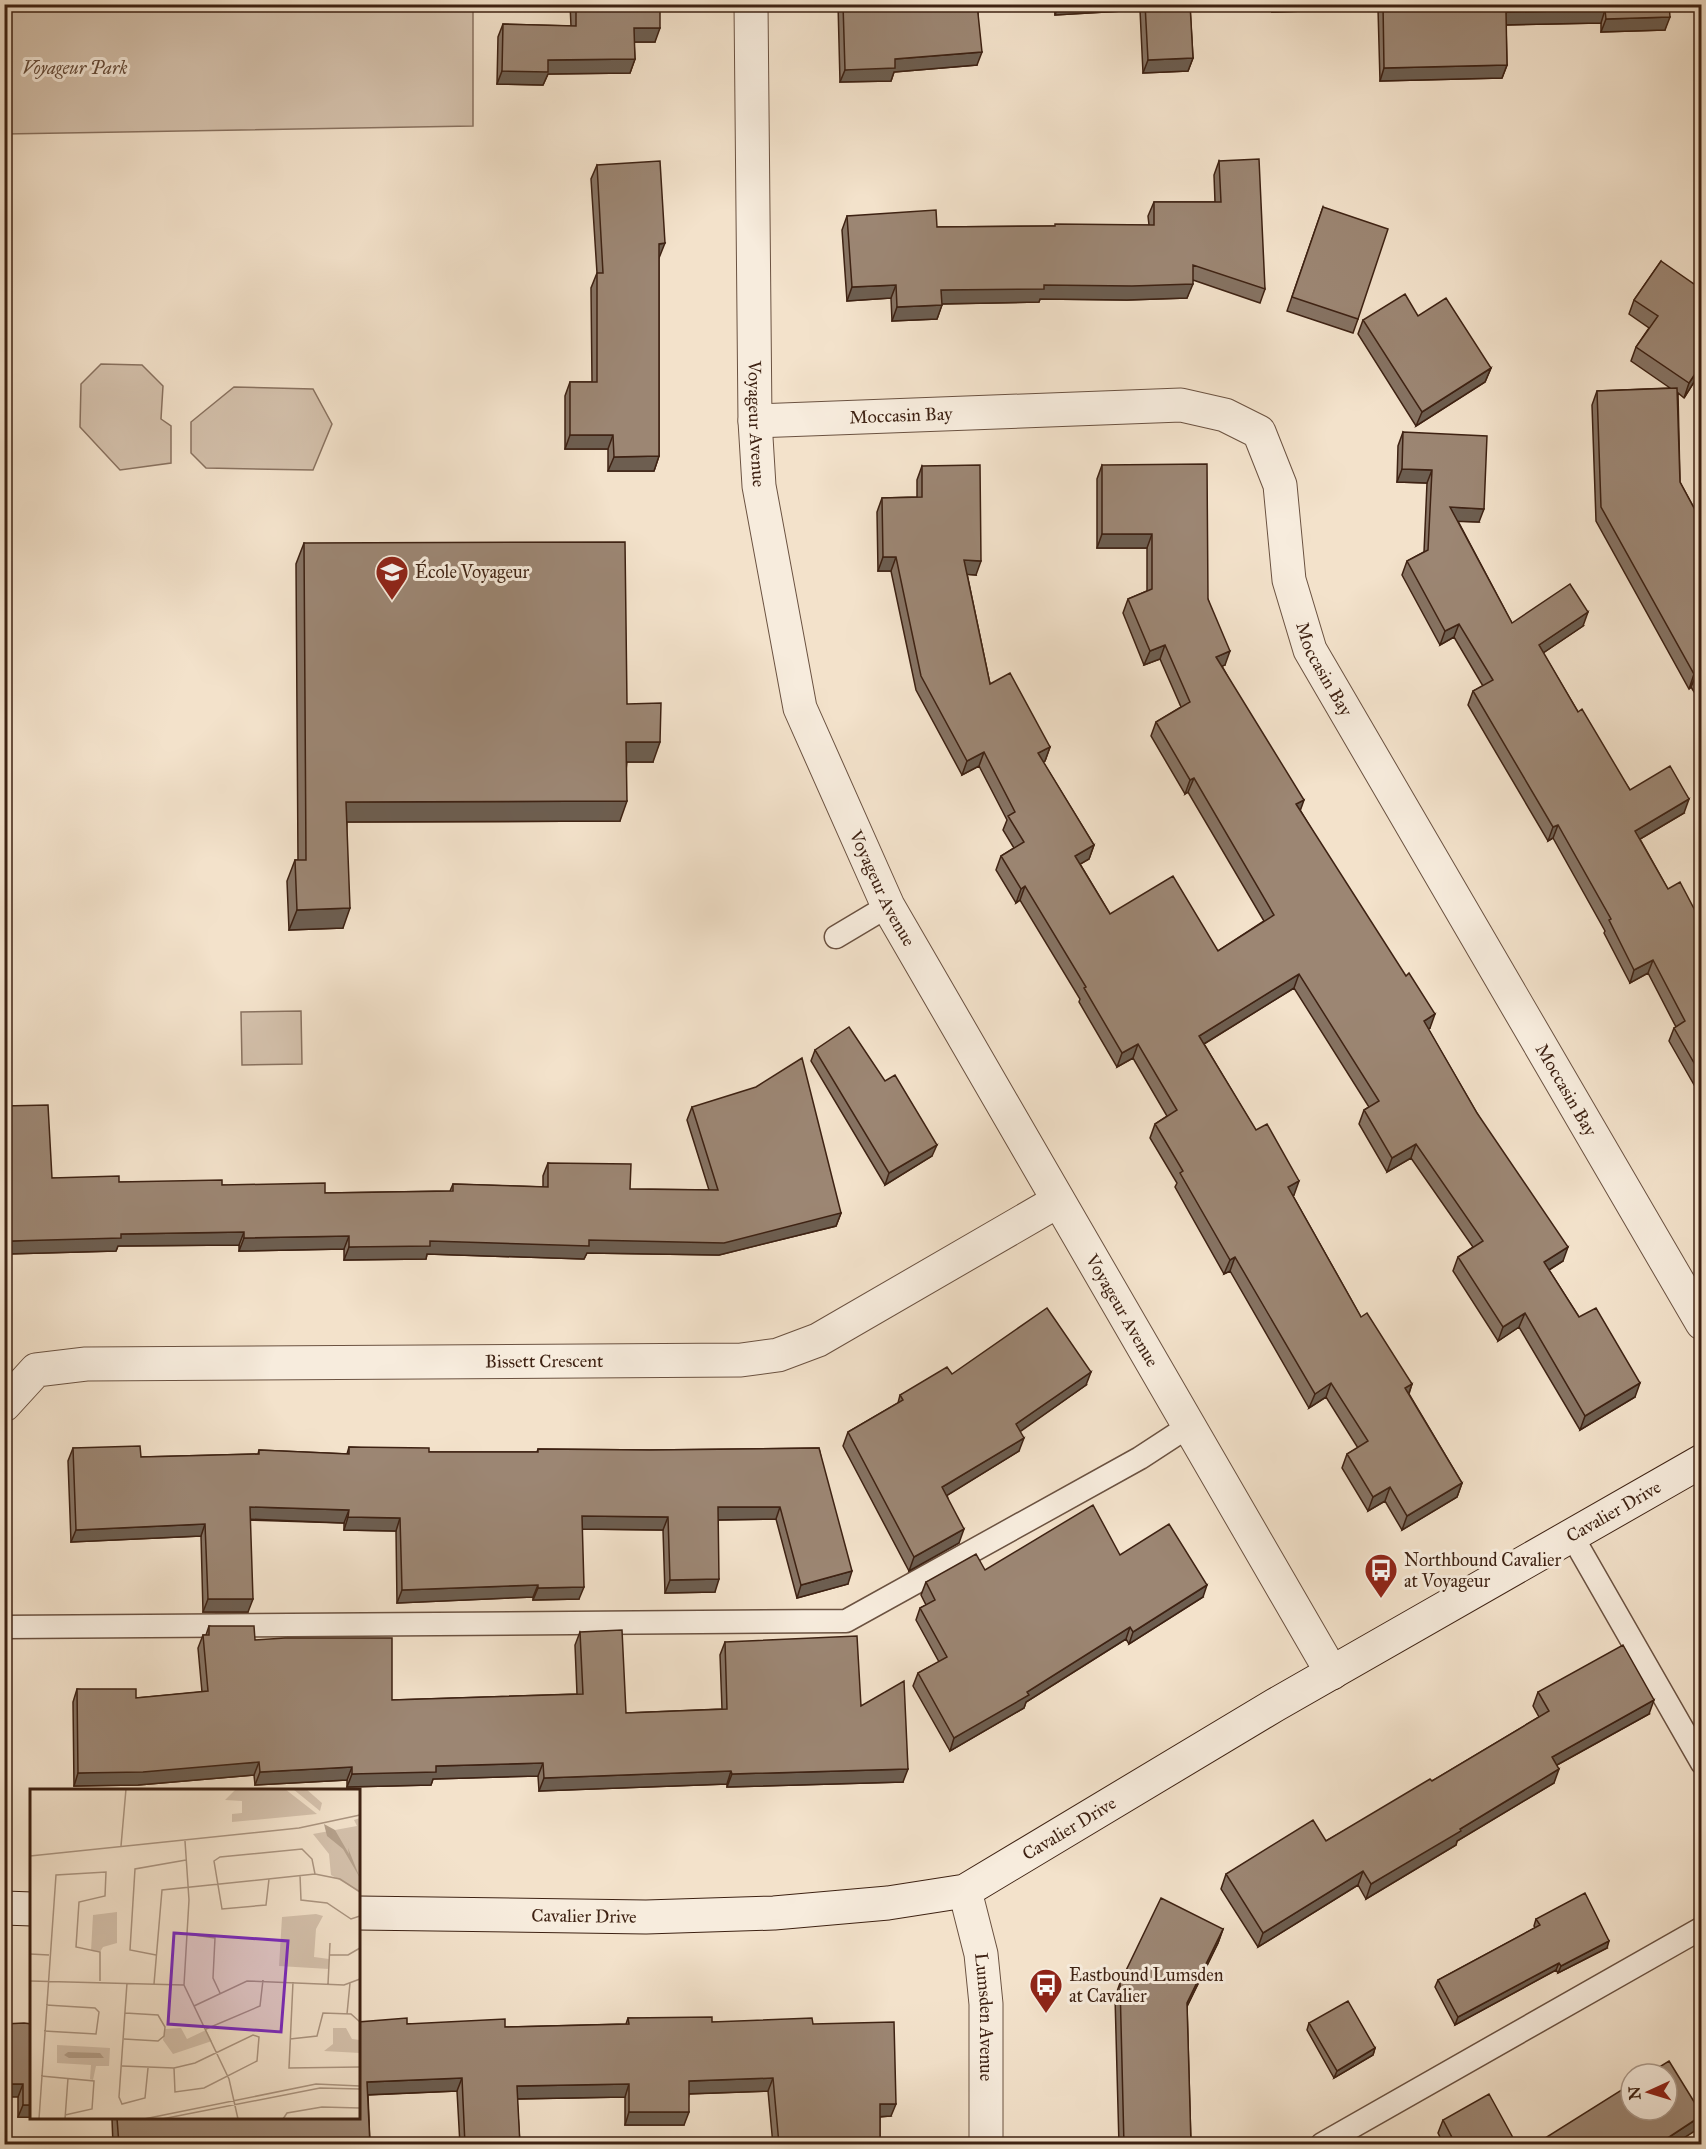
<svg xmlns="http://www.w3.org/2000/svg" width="1706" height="2149" font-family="'IM FELL Great Primer',serif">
  <rect width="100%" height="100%" fill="#f3e2cb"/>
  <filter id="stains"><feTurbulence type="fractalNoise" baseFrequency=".00333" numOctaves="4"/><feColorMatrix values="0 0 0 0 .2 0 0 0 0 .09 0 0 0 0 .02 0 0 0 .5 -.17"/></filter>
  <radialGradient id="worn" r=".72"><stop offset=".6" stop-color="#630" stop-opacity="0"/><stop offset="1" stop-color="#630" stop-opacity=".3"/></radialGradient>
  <path fill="#d4c1ac" stroke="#897260" stroke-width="1.5" d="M4 5H473V126L5 134Z
    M101 364 142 365 163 386 161 419 171 426V463L120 470 80 427 81 384Z
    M234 387 313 389 332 424 313 470 206 468 191 453V422Z
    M301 1011 302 1064 242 1065 241 1012Z"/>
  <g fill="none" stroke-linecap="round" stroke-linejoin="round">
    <defs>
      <path id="lane" d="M836 937 888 906
        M1572 1536 1702 1763
        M4 1627 846 1621 1140 1458 1189 1426
        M1322 2144 1702 1928"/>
      <g id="street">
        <path id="s1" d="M751 4 755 421 759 486 800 708 888 906 1332 1673"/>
        <path id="s2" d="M755 421 1181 405 1225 415 1259 432 1280 485 1289 580 1310 650 1702 1323"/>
        <path id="s3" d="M4 1405 36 1370 86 1364 741 1360 778 1355 818 1340 1058 1201"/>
        <path id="s4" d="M965 1891 981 1954 986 2004V2144"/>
      </g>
      <g id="secondary">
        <path d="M4 1908 32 1909"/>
        <path id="s5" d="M358 1913 646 1917 774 1913 888 1903 965 1891 1275 1705 1702 1461"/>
      </g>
    </defs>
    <use href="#lane" stroke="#6b5241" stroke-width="25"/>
    <use href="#street" stroke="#6b5241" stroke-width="35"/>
    <use href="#secondary" stroke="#3e2213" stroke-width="35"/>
    <use href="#lane" stroke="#f7ecdd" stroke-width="22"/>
    <use href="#street" stroke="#f7ecdd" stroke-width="33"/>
    <use href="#secondary" stroke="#f7ecdd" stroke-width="33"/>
  </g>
  <path fill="#867363" stroke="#3e2213" stroke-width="1.5" d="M570 4H660L655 42H634L635 59 630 73 548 74 543 85 497 84 498 37 503 24 571 26Z
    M838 4H1050L978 10 977 65 894 72 891 81 840 82Z
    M1054 4H1701V6L1669 7 1665 30 1601 32V23L1506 25 1507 65 1502 78 1380 81 1378 9 1272 12V6L1190 7 1193 58 1188 71 1143 73 1140 10 1055 15Z
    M1219 161 1265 289 1260 303 1193 280 1187 298 1127 300 1040 299 1039 302 942 304 937 319 892 321 891 298 847 301 842 230 847 216 937 227 1149 225 1148 216 1154 202H1215L1214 175Z
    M597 165 659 258V456L654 471H608V449H565V396L570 382H592L591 288 597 273 591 179Z
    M1323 207 1358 319 1353 333 1287 311Z
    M1661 261 1701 371 1684 398 1678 393 1680 482 1701 521V703L1691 687 1689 689 1596 521 1592 405 1597 391 1670 388 1631 361 1636 347 1649 328 1629 314 1634 300Z
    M1418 316 1491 368 1485 382 1416 426 1358 334 1363 320Z
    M1403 432 1479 522 1458 521 1512 623 1583 626 1543 653 1578 712 1630 790 1684 813 1640 839 1668 889 1701 922V1097L1669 1041 1674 1028 1676 1027 1648 973 1630 983 1604 933 1605 931 1553 838 1548 841 1468 705 1473 691 1483 686 1454 637 1440 645 1402 575 1407 561 1424 552 1427 483 1397 482 1398 446Z
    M1102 465 1208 599 1225 665 1222 666 1300 810 1430 1028 1428 1029 1563 1261 1549 1270 1579 1317 1635 1397 1580 1430 1519 1327 1498 1341 1453 1271 1458 1257 1473 1247 1411 1158 1387 1172 1359 1124 1364 1110 1369 1107 1294 988 1204 1044 1294 1195 1293 1196 1361 1317 1412 1384 1409 1394 1462 1483 1457 1497 1402 1530 1385 1501 1368 1511 1342 1468 1347 1454 1358 1448 1326 1397 1309 1408 1230 1271 1224 1274 1175 1187 1177 1183 1150 1138 1155 1124 1167 1116 1133 1058 1117 1067 1079 1002 1080 999 1020 900 1016 903 996 870 1001 856 1014 848 1003 830 1007 820 979 766 962 775 916 690 891 571H878L877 512 882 498 917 497V480L922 466 976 575 967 574 990 684 1050 747 1045 761 1043 762 1094 845 1089 859 1080 864 1110 914 1218 951 1264 921 1188 792 1185 794 1151 736 1156 722 1181 707 1160 659 1144 665 1123 613 1128 599 1147 591V548H1097V479Z
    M304 543 627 704 653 762H627L620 821 347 822 343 928 289 930 287 881 295 860H298L296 564Z
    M815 1050 932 1156 885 1185 811 1061Z
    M692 1107 841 1213 836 1226 719 1255 587 1253 584 1259 427 1254 426 1259 344 1260V1249L239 1251V1245L118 1246 116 1251 7 1254 52 1178 119 1182 222 1185 325 1193 450 1191 453 1184 543 1187V1176L548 1163 630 1189 709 1190 687 1120Z
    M952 1374 1086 1385 1020 1431 1019 1451 947 1495 959 1543 909 1571 843 1446 848 1432 898 1403 900 1395Z
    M349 1447 429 1452H537L538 1449 650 1450 819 1448 848 1584 797 1598 776 1519 718 1520 715 1592 665 1593 663 1530 582 1529 579 1599 533 1600V1597L397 1603 396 1531 344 1530V1523L250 1520 248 1612H203L201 1536 71 1542 68 1461 73 1448 141 1457 258 1454 259 1450 347 1454Z
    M1120 1555 1203 1597 1129 1644 1126 1639 1026 1702 1024 1708 950 1751 913 1686 918 1673 939 1662 916 1620 920 1608 926 1605 921 1595 926 1582 985 1570Z
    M209 1626 255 1640 392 1700 577 1694 575 1645 580 1632 626 1713 722 1709 720 1655 725 1642 861 1706 903 1782 727 1787V1784L539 1791 538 1776 433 1779 431 1785 347 1787V1780L255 1785 254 1775 138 1785 74 1786 73 1702 77 1689 136 1698 202 1692 198 1648 203 1635H206Z
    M1538 1692 1649 1714 1557 1765 1554 1783 1457 1841 1456 1845 1366 1899 1358 1885 1258 1947 1221 1889 1226 1874 1326 1841 1432 1781 1539 1717 1533 1706Z
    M1536 1919 1607 1948 1558 1973 1556 1970 1455 2025 1435 1987 1438 1980 1535 1928 1534 1926Z
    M1223 1929 1218 1943 1187 2006 1191 2144 1119 2145 1115 1997 1120 1983Z
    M628 2018 712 2022 813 2024 891 2116 880 2117V2145H773L768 2091 689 2094 684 2125H625V2097L517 2099 520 2145H460L457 2091 368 2095 370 2145H113L112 2119 18 2117V2097L32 2024V2118H358V2022L505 2027 626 2024Z
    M1309 2023 1375 2048 1373 2055 1334 2078 1307 2030Z
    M1443 2120 1517 2145H1444L1438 2133Z"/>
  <path fill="#6d5e50" stroke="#3e2213" stroke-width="1.5" d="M974 4H1050L972 10Z
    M1059 4H1142L1140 10 1055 15Z
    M1185 4H1272V6L1185 7Z
    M1275 4H1379L1378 9 1272 12Z
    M1665 4H1701V6L1664 7Z
    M1605 10 1601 23 1501 25 1506 12Z
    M1670 17 1665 30 1601 32 1606 19Z
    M634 28H660L655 42H629Z
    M982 52 977 65 894 72 891 81 840 82 845 70 895 59Z
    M1193 58 1188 71 1143 73 1148 60Z
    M635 59 630 73 548 74 543 85 497 84 502 71 548 60Z
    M1507 65 1502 78 1380 81 1384 68Z
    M665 243 659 258H654L659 244Z
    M1193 284 1187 298 1127 300 1040 299 1039 302 936 304 941 290 1044 285Z
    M896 285 891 298 847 301 852 287Z
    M942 305 937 319 892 321 897 307Z
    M1701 365V371L1684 398 1689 383Z
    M1491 368 1485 382 1416 426 1422 412Z
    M570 435H613L608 449H565Z
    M659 456 654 471H608L614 457Z
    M1402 469 1432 470 1427 483 1397 482Z
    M1450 507 1484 509 1479 522 1445 521Z
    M1102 534H1152L1147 548H1097Z
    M883 557H896L891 571H878Z
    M964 560 981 561 976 575 959 574Z
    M1588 612 1583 626 1534 659 1539 645Z
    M1459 624 1454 637 1440 645 1445 631Z
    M1165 645 1160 659 1144 665 1150 651Z
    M1230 651 1225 665 1211 671 1216 657Z
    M1697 673 1691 687 1689 689 1694 674Z
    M626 742H660L653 762H619Z
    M1050 747 1045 761 1033 767 1038 753Z
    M984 752 979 766 962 775 967 761Z
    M1194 778 1188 792 1185 794 1190 780Z
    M1689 799 1684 813 1630 845 1635 831Z
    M1304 800 1299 814 1296 804Z
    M627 801 620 821 338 822 346 802Z
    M1558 825 1553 838 1548 841 1553 827Z
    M1094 845 1089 859 1070 870 1075 856Z
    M1025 886 1020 900 1016 903 1021 889Z
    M350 908 343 928 289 930 297 910Z
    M1653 960 1648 973 1630 983 1634 970Z
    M1299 974 1294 988 1194 1050 1199 1036Z
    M1435 1014 1430 1028 1419 1035 1424 1021Z
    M1138 1044 1133 1058 1117 1067 1122 1053Z
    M1416 1144 1411 1158 1387 1172 1392 1158Z
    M937 1145 932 1156 885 1185 889 1173Z
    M1299 1181 1294 1195 1283 1201 1288 1187Z
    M841 1213 836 1226 719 1255 587 1253 584 1259 427 1254 426 1259 344 1260 349 1247 430 1241 589 1240Z
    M244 1232 239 1245 118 1246 116 1251 7 1254 4 1255V1244L12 1241 121 1234Z
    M349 1236 344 1249 239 1251 244 1238Z
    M1568 1247 1563 1261 1539 1276 1544 1262Z
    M1235 1257 1230 1271 1224 1274 1230 1260Z
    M1525 1313 1519 1327 1498 1341 1503 1327Z
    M1091 1372 1086 1385 1011 1438 1016 1424Z
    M1331 1383 1326 1397 1309 1408 1315 1394Z
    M1640 1383 1635 1397 1580 1430 1585 1416Z
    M1412 1384 1407 1398 1405 1388Z
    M1024 1438 1019 1451 938 1501 942 1487Z
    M1462 1483 1457 1497 1402 1530 1407 1516Z
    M1390 1487 1385 1501 1368 1511 1373 1497Z
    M250 1507 349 1510 344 1523 245 1519Z
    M718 1507H780L776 1519 713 1520Z
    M582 1516 668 1517 663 1530 577 1529Z
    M348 1517 400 1518 396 1531 344 1530Z
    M205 1524 201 1536 71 1542 76 1530Z
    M964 1529 959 1543 909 1571 914 1557Z
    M852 1571 848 1584 797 1598 801 1585Z
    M719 1579 715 1592 665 1593 670 1580Z
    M538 1585 533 1597 397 1603 402 1590Z
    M1207 1585 1203 1597 1129 1644 1133 1632Z
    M584 1587 579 1599 533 1600 538 1588Z
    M208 1599H253L248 1612H203Z
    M1130 1627 1126 1639 1026 1702 1024 1708 950 1751 954 1738Z
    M1654 1700 1649 1714 1546 1771 1552 1757Z
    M259 1762 254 1775 138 1785 74 1786 78 1773Z
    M543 1763 538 1776 433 1779 431 1785 347 1787 352 1774 436 1766Z
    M352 1767 347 1780 255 1785 260 1772Z
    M908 1769 903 1782 727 1787 732 1774Z
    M1559 1769 1554 1783 1457 1841 1456 1845 1366 1899 1371 1884 1460 1829Z
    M731 1771 727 1784 539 1791 544 1778Z
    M1363 1871 1358 1885 1258 1947 1263 1933Z
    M1223 1929 1218 1943 1182 2017 1187 2003Z
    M1609 1941 1607 1948 1558 1973 1561 1966Z
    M1559 1963 1556 1970 1455 2025 1458 2017Z
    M1375 2048 1373 2055 1334 2078 1337 2071Z
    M462 2078 457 2091 362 2095 367 2082Z
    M773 2078 768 2091 684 2094 689 2081Z
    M4 2084H23L18 2097H4Z
    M629 2084 625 2097 512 2099 517 2086Z
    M880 2104H896L891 2116 875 2117Z
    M23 2105H32V2118H112V2119L18 2117Z
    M629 2112H689L684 2125H625Z
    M1701 2116V2120L1698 2129 1673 2145H1657Z
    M821 2141 820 2145H779Z"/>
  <path fill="#9c8673" stroke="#3e2213" stroke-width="1.5" d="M576 4H660V28H634L635 59 548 60V72L502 71 503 24 576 26Z
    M843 4H977L982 52 895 59V68L845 70Z
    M1145 4H1190L1193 58 1148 60Z
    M1383 4H1669L1670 17 1606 19 1605 10 1506 12 1507 65 1384 68Z
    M1259 159 1265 289 1193 265V284L1132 286 1044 285V289L941 290 942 305 897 307 896 285 852 287 847 216 936 210 937 227 1055 226V224L1154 225V202H1221L1219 161Z
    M660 161 665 243 659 244V456L614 457 613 435H570V382H597V273H603L597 165Z
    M1323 207 1388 229 1358 319 1292 297Z
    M1661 261 1701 289V365L1689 383 1636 347 1658 316 1634 300Z
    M1405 294 1418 316 1446 298 1491 368 1422 412 1363 320Z
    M1677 388 1680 482 1701 521V680L1697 673 1694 674 1601 507 1597 391Z
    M1403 432 1487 436 1484 509 1450 507 1512 623 1570 584 1588 612 1539 645 1578 712 1582 709 1630 790 1670 766 1689 799 1635 831 1668 889 1680 882 1701 922V1075L1674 1028 1685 1021 1653 960 1634 970 1609 920 1611 919 1558 825 1553 827 1473 691 1493 680 1459 624 1445 631 1407 561 1428 550 1432 470 1402 469Z
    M1207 464 1208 599 1230 651 1216 657 1304 800 1296 804 1406 976 1409 973 1435 1014 1424 1021 1477 1113 1568 1247 1544 1262 1579 1317 1596 1308 1640 1383 1585 1416 1525 1313 1503 1327 1458 1257 1483 1241 1416 1144 1392 1158 1364 1110 1379 1101 1299 974 1199 1036 1256 1130 1267 1124 1299 1181 1288 1187 1361 1317 1367 1313 1412 1384 1405 1388 1462 1483 1407 1516 1390 1487 1373 1497 1347 1454 1368 1441 1331 1383 1315 1394 1235 1257 1230 1260 1180 1173 1183 1171 1155 1124 1177 1110 1138 1044 1122 1053 1084 988 1086 987 1025 886 1021 889 1001 856 1024 842 1008 816 1015 812 984 752 967 761 921 676 896 557H883L882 498 922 497V466L980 465 981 561 964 560 990 684 1010 673 1050 747 1038 753 1094 845 1075 856 1110 914 1173 876 1218 951 1274 915 1194 778 1190 780 1156 722 1190 702 1165 645 1150 651 1128 599 1152 589V534H1102V465Z
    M625 542 627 704 661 703 660 742H626L627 801 346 802 350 908 297 910 295 860H306L304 543Z
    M849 1027 885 1081 895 1075 937 1145 889 1173 815 1050Z
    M802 1058 841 1213 724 1243 589 1240V1246L430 1241V1246L349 1247V1236L244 1238V1232L121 1234V1238L12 1241 4 1244V1106L48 1105 52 1178 119 1176V1182L222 1180V1185L325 1183V1193L453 1191V1184L548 1187V1163L631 1164 630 1189 718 1190 692 1107 756 1087Z
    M1047 1308 1091 1372 1016 1424 1024 1438 942 1487 964 1529 914 1557 848 1432 903 1400 900 1395 947 1367 952 1374Z
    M140 1446 141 1457 259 1454V1450L349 1454V1447L429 1448V1452H538V1449L650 1450 819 1448 852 1571 801 1585 780 1507H718L719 1579 670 1580 668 1517 582 1516 584 1587 538 1588V1585L402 1590 400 1518 348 1517 349 1510 250 1507 253 1599H208L205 1524 76 1530 73 1448Z
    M1093 1505 1120 1555 1169 1524 1207 1585 1133 1632 1130 1627 1027 1692 1029 1695 954 1738 918 1673 947 1657 920 1608 935 1600 926 1582 976 1554 985 1570Z
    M209 1626H254L255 1640 285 1638H392V1700L583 1694 580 1632 622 1630 626 1713 727 1709 725 1642 857 1636 861 1706 904 1681 908 1769 732 1774 731 1771 544 1778 543 1763 436 1766V1772L352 1774V1767L260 1772 259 1762 143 1772 78 1773 77 1689H136V1698L208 1691 203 1635H209Z
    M1623 1645 1654 1700 1552 1757 1559 1769 1460 1829 1461 1831 1371 1884 1363 1871 1263 1933 1226 1874 1313 1820 1326 1841 1430 1779 1432 1781 1549 1711 1538 1692Z
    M1585 1893 1609 1941 1561 1966 1559 1963 1458 2017 1438 1980 1540 1925 1536 1919Z
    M1161 1898 1223 1929 1187 2003 1191 2144 1124 2145 1120 1983Z
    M1348 2001 1375 2048 1337 2071 1309 2023Z
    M712 2017V2022L812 2018 813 2024 894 2022 896 2104H880V2145H821V2141L779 2144 773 2078 689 2081V2112H629V2084L517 2086 520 2145H465L462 2078 367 2082 370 2145H119L117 2118H358V2022L407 2018V2024L505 2019V2027L629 2024 628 2018Z
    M24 2023 32 2024V2105H23V2084H4V2024Z
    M1669 2061 1701 2113V2116L1657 2145H1534L1631 2084V2110H1667V2074H1648Z
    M1489 2094 1517 2145H1456L1443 2120Z"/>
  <defs>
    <symbol id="school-pin" viewBox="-11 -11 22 30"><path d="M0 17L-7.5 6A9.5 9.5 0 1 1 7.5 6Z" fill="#8f2418" stroke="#f7ecdd"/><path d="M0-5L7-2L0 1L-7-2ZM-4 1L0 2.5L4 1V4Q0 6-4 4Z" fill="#fff"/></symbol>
    <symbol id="bus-pin" viewBox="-11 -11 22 30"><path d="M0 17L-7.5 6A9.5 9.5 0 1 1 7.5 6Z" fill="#8f2418" stroke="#f7ecdd"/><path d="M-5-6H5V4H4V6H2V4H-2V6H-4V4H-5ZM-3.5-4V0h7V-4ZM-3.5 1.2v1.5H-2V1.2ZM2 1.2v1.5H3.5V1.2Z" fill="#fff"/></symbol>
  </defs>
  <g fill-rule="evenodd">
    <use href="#school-pin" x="373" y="553" width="38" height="52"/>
    <use href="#bus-pin" x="1362" y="1551" width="38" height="52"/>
    <use href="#bus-pin" x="1027" y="1966" width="38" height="52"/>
  </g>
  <g text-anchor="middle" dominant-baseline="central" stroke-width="6" stroke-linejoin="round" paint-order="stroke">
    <g font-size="18" font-style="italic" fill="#644a39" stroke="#f7ecdd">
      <text x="75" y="68">Voyageur Park</text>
    </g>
    <g font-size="18" fill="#3e2213" stroke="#f7ecdd">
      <text stroke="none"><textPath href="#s2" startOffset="146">Moccasin Bay</textPath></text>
      <text stroke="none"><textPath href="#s1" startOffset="420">Voyageur Avenue</textPath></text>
      <text stroke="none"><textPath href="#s2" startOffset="758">Moccasin Bay</textPath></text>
      <text stroke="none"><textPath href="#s1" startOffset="906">Voyageur Avenue</textPath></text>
      <text stroke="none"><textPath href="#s2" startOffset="1244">Moccasin Bay</textPath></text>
      <text stroke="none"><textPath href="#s1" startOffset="1392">Voyageur Avenue</textPath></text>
      <text stroke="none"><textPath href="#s3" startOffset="556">Bissett Crescent</textPath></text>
      <text stroke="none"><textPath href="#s5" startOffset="1360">Cavalier Drive</textPath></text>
      <text stroke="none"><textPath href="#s5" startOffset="730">Cavalier Drive</textPath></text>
      <text stroke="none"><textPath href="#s5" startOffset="226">Cavalier Drive</textPath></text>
      <text stroke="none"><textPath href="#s4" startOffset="128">Lumsden Avenue</textPath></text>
    </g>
    <g font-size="18" fill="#3e2213" stroke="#f7ecdd" text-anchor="start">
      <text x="415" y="572">École Voyageur</text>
      <text x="1404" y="1560">Northbound Cavalier<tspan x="1404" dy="21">at Voyageur</tspan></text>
      <text x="1069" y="1975">Eastbound Lumsden<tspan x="1069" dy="21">at Cavalier</tspan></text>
    </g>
  </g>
  <g transform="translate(30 1789)">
    <rect width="330" height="330" fill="#f3e2cb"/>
    <path d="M206 0H255L287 25 202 33V25L212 24V12L195 11ZM263 0H276L292 14 290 22ZM330 29V103L301 86 299 65 283 45 327 37 324 31ZM87 123V154L73 158 70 163 61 162 63 126ZM286 125 293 127 286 140 284 168 299 170V180L249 177 252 128ZM151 239 157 250 176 241 182 252 143 265 133 251 135 240ZM303 239H316L322 250 330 251V264L294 262 303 255ZM27 256 80 259 79 277H66L63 291 60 290 61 276 27 274Z" fill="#d4c1ac"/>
    <path d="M294 35 305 41 319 65 318 59 330 89 313 60 297 47ZM38 263 70 264 74 269H39L34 266Z" fill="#b5a18c"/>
    <path fill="none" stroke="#ab9581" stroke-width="1.5" d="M155 52 159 111 154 196 199 290 208 330M91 57 96 0M0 67 269 39 330 26M270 86 271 111 297 114 321 130 330 127M239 90 236 116 192 120 184 72 190 68 272 60 282 70 285 85M157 145 185 149 183 189 190 204M0 165 19 166M126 166 100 161 105 80 156 71M299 166H318L330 159M0 192 154 196M263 193 259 279 330 278M97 194 89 308 92 315 115 309 118 279M124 195 132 101 285 85 310 90 330 103M298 195 300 154M164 217 217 192 314 196 330 190M317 225 320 194M176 240 230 217 233 191M14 242 66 245 69 223 65 219 16 216M94 250 128 252 134 247 135 238 128 226 95 224M260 250 287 247 293 224 321 225 330 233M92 277 144 279 165 274 223 246 229 248 227 272 174 299 145 303 144 279M11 287 64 292 62 320 35 326M9 330 26 86 76 83 75 107 49 113 46 158 70 163V192M35 330 38 289M114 330 286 295 330 297M132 330 290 299 330 300M253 330 257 324 292 318 330 319"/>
    <path fill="#7b2cbf" fill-opacity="0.15" stroke="#7b2cbf" stroke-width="3" d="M144 144 258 152 251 243 138 235Z"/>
    <rect width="330" height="330" fill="none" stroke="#3e2213" stroke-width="3"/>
  </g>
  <rect width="1706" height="2149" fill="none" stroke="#f3e2cb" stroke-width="24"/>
  <rect x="6" y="6" width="1694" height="2137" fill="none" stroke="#3e2213" stroke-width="3"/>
  <rect x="12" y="12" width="1682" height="2125" fill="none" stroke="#3e2213" stroke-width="1.5"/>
  <g transform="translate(1649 2092) rotate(266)"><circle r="28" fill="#f7ecdd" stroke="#ad9b8c" stroke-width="1.5"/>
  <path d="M0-4.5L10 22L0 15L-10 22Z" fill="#8f2418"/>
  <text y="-9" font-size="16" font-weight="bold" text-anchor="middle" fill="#3e2213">N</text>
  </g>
  <rect width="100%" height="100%" filter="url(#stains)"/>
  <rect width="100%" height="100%" fill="url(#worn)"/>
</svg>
